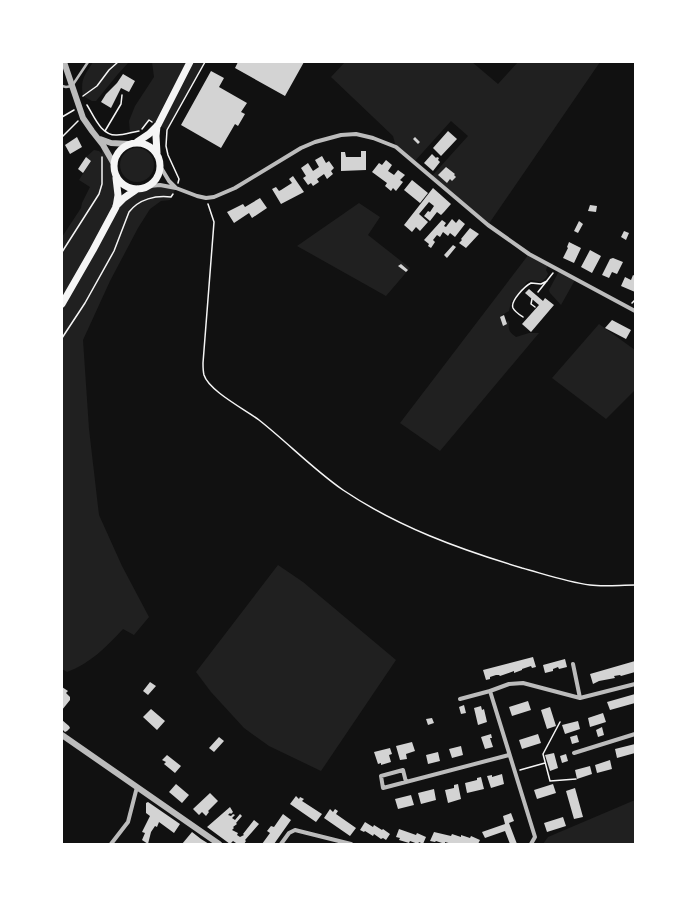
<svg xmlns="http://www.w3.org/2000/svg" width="697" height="906" font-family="Figtree,sans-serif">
  <rect width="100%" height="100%" fill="#111"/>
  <path fill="#202020" d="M93 62H129L118 74 96 101H92L83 96C80 79 85 75 93 62Z
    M152 62H205L167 130 149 120 140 130 130 133 129 121 135 106 154 77Z
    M345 62H472L498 84 518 62H600L488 225 431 177 468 136 451 121 414 162 396 147 393 136 331 77Z
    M103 145 114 164 117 183V201L137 189 149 186 176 188 170 200 161 201 150 209 138 228 110 281 83 340 89 429 99 515 122 566 149 617 134 635 123 629C107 646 90 664 67 672L62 669V237L81 208 82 203 90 187 79 180 91 161 86 157 94 150 99 151 102 154Z
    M120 165a17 17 0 1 1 34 0a17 17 0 1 1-34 0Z
    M359 203 380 217 368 235 410 268 386 296 297 246Z
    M529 254 548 265 546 270 548 274 546 278 541 282 531 280 527 282 511 302 509 311 502 315 505 322 509 321C508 330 509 332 516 337L529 333H539L440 451 400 423Z
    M559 271 575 280 561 305 550 293 549 290Z
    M599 324 635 350V390L606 419 552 378Z
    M278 565 303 582 396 660 321 771 269 746 244 728 211 692 196 672Z
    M635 800V844H543L548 837Z"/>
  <path fill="#d3d3d3" d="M238 62H304L285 96 235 68Z
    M211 71 224 78 219 87 247 103 241 112 245 114 238 126 235 124 221 148 181 125Z
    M123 74 135 81 129 92 121 88 111 108 101 102 106 94 117 83Z
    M448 131 457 139 441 156 433 148Z
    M77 137 82 147 70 154 65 145Z
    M415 137 420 142 418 144 413 139Z
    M361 151H366V170L341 171V152H345L346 157H361Z
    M432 154 436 158 437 157 439 158 438 160 440 162 433 171 424 163Z
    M322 156 326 163 329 161 334 168 331 171 333 174 327 179 324 174 317 179 319 182 313 186 311 183 308 185 303 178 306 176 301 168 308 163 313 171 319 167 315 160Z
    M86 157 91 161 83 173 78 169Z
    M386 160 392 165 388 171 394 175 398 170 405 175 400 180 403 182 396 191 393 188 391 191 385 186 387 183 372 172 379 163 382 165Z
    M446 167 455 174 454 175 456 177 452 181 450 179 447 183 438 175Z
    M293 176 304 192 281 204 272 189 276 187 279 191 281 190 292 183 289 179Z
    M412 180 428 193 420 203 404 190Z
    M433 188 451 204 444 212 441 215 437 212 430 221 424 216 428 211 430 212 434 206 429 202 419 214 428 222 420 231 416 227 412 232 404 225Z
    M260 198 267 208 252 218 249 213 234 223 227 212 243 204 245 207Z
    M590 205 597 206 596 212 588 211Z
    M452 219 456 223 459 219 465 224 455 237 450 233 448 236 443 232 440 237 437 235 433 240 435 242 431 248 428 246 429 244 424 240 442 220 446 223 444 226 446 227Z
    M579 221 583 224 578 233 574 231Z
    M470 228 479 234 466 248 459 243 462 240 461 239Z
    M624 231 629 233 626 240 621 237Z
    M569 242 581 248 574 263 563 258 568 248 567 247Z
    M453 245 456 247 447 258 444 255Z
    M590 250 601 256 592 273 581 267Z
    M613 258 623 262 617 274 612 272 609 278 602 275 610 259Z
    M401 264 408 270 406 272 398 266Z
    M633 275 635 276V292L621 286 625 277 631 280Z
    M529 289 543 301 545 298 554 305 531 332 522 324 539 305 525 293Z
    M504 315 507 324 503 326 500 317Z
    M612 320 631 330 626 339 605 328Z
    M533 657 536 667 532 668 531 666 522 669V670L514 673V671L500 676 499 675H496L490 677V679L486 680 483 670Z
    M565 659 567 667 559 669 558 667 553 669V671L545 673 543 665Z
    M635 661V672L621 676 620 675 614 676 615 678 599 681 593 684 590 674Z
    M150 682 156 686 148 695 143 691Z
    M62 687 68 691 66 693 70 697V700L62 710Z
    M635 694V703L610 710 607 702Z
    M528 701 531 710 512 716 509 707Z
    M464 705 466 713 461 714 459 707Z
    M481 706 482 710 484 709 487 722 478 725 474 708Z
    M550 707 556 726 547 729 541 710Z
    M151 709 165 721 157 730 143 717Z
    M603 713 606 722 590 727 588 718Z
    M432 718 434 723 428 725 426 719Z
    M62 720 69 726 70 728 67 731 65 732 62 729Z
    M578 721 580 729 565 734 562 725Z
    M602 727 604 735 598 737 596 730Z
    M491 734 492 738H490L493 747 485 749 481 737Z
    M538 734 541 743 522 749 519 740Z
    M577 735 579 742 572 744 570 737Z
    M219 737 224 741 214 752 209 748Z
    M412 742 415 751 406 754 407 759 400 760 396 746Z
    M635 744V753L617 758 615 749Z
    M461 746 463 755 452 758 449 749Z
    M390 748 392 754 389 755 391 762 381 765V763L378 764 374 752Z
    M438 752 440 761 428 764 426 755Z
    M554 753 558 768 550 771 545 755Z
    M566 754 568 761 562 763 560 756Z
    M167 755 181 766 175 773 164 764 166 762 162 760Z
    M610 760 612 769 597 773 595 765Z
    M590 766 592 774 577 779 575 770Z
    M502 774 504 784 491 788 487 776 492 775V777Z
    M481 777 484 789 467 793 465 783 477 780V778Z
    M176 784 189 795 182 803 169 792Z
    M458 784 461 799 448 803 445 790 454 788V785Z
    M553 784 556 793 537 799 534 790Z
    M575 788 583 817 574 819 566 791Z
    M434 789 436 800 421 804 418 793Z
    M210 793 218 801 208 811 209 812 206 816 202 812 199 815 193 809Z
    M411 795 414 805 398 809 395 799Z
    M296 796 299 799 300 797 304 799 302 801 322 814 316 822 290 804Z
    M148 802 180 824 174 833 159 822 157 827 155 826 151 832 148 844 142 840 145 833 142 832 150 816 146 813V803Z
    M230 807 233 812 231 814 230 813 228 815 231 816 233 814 235 815 232 818 235 820 240 814 242 816 236 823 237 824 233 827 234 828 232 830 238 833 237 835 240 837 244 835 243 834 254 820 259 824 245 840 246 841 244 844H236V843L233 841 230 844 207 827Z
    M330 809 333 812 335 809 338 811 336 814 356 828 350 836 324 818Z
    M511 813 514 821 509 823 517 844H510L505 831 485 838 482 832 505 824 503 816Z
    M283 814 291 820 274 844H262L270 833 267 831 271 826 274 827Z
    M563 817 566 826 547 832 544 823Z
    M365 822 373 827 374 825 382 830 383 829 390 834 386 840 383 838 381 839 374 834 373 836 365 831 364 832 360 830Z
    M399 829 416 835 417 833 426 837 423 844 419 842 418 844 410 841 409 843 399 840 400 838 396 837Z
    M192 832 201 839 209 844H182Z
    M434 832 451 836 452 834 461 837V835L470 838 471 836 480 840 478 844 455 843 452 844 445 842V844L436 841 435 842 430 841Z"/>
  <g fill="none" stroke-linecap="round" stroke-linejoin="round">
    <path stroke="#f5f5f5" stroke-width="1.5" d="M83 96 97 86 109 70 118 62
      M87 105C94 116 101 136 117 135 124 135 132 132 139 131
      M62 117 74 110
      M142 129 149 120 152 122
      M105 131 121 104 122 95
      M62 137 78 121
      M178 183 179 179 168 155 166 146 167 130 205 62
      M208 204 214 222 203 363C203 366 203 371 204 375 209 391 246 410 259 420 287 442 314 470 343 490 398 527 459 549 522 568 544 574 567 582 590 585 604 587 620 585 635 585
      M62 252 99 194 102 184V157
      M538 292 553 273
      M532 299 531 304 535 307
      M632 303 635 300
      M523 317C520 315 515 312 513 308 510 301 525 286 531 283L541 284 547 281
      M62 338 85 303 114 251 129 212C139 199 156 195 171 197L173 194
      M560 722 543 754 550 781 576 779
      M520 770 545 763"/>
    <path stroke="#bcbcbc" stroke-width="2.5" d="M62 86 66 87 72 86 88 62"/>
    <path stroke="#bcbcbc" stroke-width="4" d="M160 166 169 181 176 188
      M149 186 160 185 176 188 197 196 206 198 214 197 235 188 301 148 315 142 341 135 356 134 373 138 396 147 488 225 529 254 635 311
      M573 664 580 698
      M460 699 490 691
      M574 753 635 734
      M406 782 403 770 381 776 383 788 509 755
      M111 844 128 822 137 787
      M281 844 289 833 295 830 351 844
      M531 844 535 837 490 691 509 684 523 683 580 698 635 684"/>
    <path stroke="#bcbcbc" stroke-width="6" d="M64 62 83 118 92 131 103 145 114 164
      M100 139 111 143 129 144
      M62 735 219 844"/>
    <path stroke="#f5f5f5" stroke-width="7" d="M137 142 149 134 158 125 190 62
      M114 166a23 23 0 1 1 46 0a23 23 0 1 1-46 0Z
      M157 153 156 136 157 126
      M116 206 124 198 137 189
      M62 304 93 250 116 207 118 195 116 178"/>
  </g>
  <rect width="697" height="906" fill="none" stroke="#ffffff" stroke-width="126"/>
</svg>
